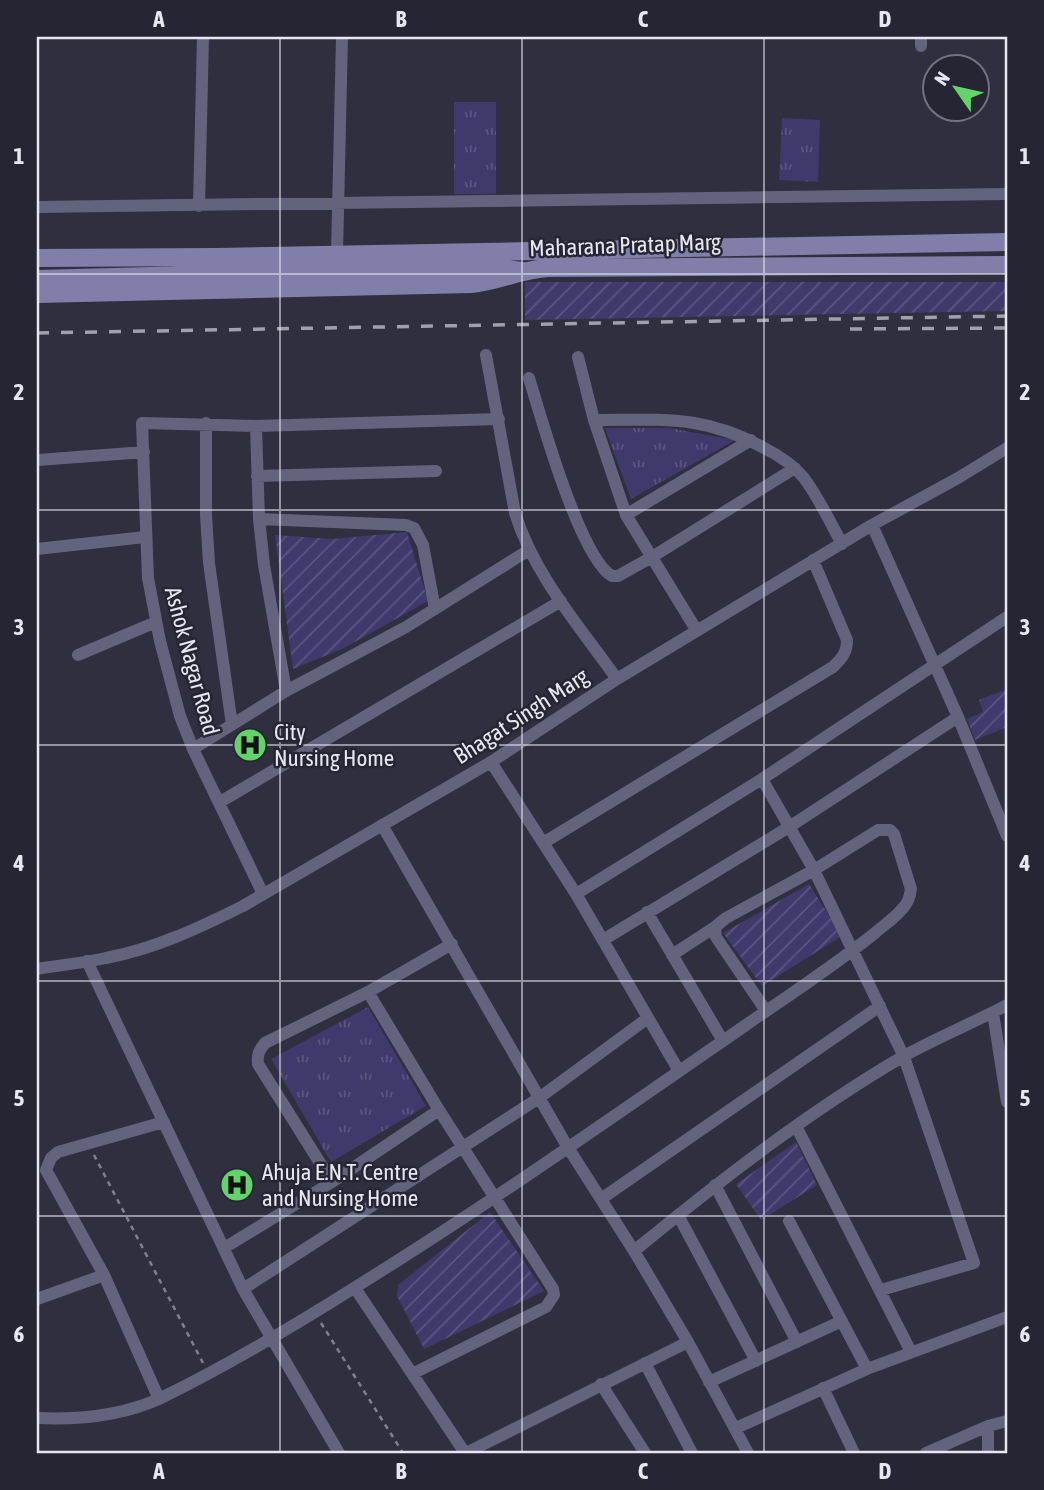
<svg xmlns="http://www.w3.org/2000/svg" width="1044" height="1490" font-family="'Asap Condensed',sans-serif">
  <defs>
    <pattern id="park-tufts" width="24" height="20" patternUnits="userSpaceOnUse" patternTransform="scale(1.75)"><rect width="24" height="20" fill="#3f3a6b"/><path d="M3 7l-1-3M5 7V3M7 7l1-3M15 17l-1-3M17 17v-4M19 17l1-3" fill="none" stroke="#5b5681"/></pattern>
    <pattern id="garden-furrows" width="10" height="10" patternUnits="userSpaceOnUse" patternTransform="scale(1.75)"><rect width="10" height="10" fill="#3f3a6b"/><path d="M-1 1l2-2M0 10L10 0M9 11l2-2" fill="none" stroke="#5b5681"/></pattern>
  </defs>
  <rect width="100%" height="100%" fill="#2f2f3f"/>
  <path fill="url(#park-tufts)" d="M454 102H496V194H454Z
    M782 118 820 120 818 182 779 180Z
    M605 428H669L735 440 631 499Z
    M368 1007 426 1106 331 1162 271 1059Z"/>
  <path fill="url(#garden-furrows)" d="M525 282H1007V311L525 320Z
    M407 532 428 601 344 648 293 669 275 535 332 539Z
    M1007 689V727L975 740 967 719 983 712 979 700Z
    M809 884 842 936 762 986 723 933Z
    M796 1142 817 1185 761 1220 736 1184Z
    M490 1212 544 1291 424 1349 397 1296 398 1285Z"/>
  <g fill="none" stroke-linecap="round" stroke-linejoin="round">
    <path stroke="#80808e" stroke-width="2.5" stroke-dasharray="5 5" stroke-linecap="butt" d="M94 1155 203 1363
      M321 1323 403 1453"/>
    <path stroke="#64637e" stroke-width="12" d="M921 46V37
      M199 206 203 37
      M37 207 1007 194
      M337 254 342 37
      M486 355 515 513C534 575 580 627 617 679
      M578 357 594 420 626 515 697 631
      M529 378C541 417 580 558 612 576H618L652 557 795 468
      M594 420C662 420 704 414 766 449 780 456 794 466 804 478 819 498 830 522 842 544
      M206 423V515L209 563 232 725
      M256 426 259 519 264 565 286 691
      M38 460 144 452
      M257 476 436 471
      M626 515 751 440
      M259 519 406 525 414 528 423 545 435 609
      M872 525 958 717 1007 836
      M37 549 145 537
      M78 655 156 622
      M193 749 286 691 406 627 529 550
      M491 762 576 894 679 1071
      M762 779 814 870 904 1057 974 1263 881 1290
      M220 802 561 601
      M382 825 567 1146 634 1251 688 1342 748 1453
      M543 843 833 667C842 658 847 653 847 640L813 560
      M263 894 193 749 180 716 160 641 148 578 142 423 256 426 499 419
      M576 894 762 779 1007 617
      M647 912 723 1041
      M603 940 789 827 958 717
      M672 955 715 927
      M87 961 243 1289 339 1453
      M37 969C60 965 84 963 106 958 154 949 199 928 243 906L491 762 617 679 872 525 958 478 1007 448
      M368 992 439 1110 553 1289 554 1295 546 1307 414 1373
      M993 1013 1007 1102
      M796 1126 911 1352
      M332 1182 258 1064C257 1055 259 1050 265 1043L368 992 452 944
      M715 1185 797 1342
      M601 1199 880 1006
      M678 1215 756 1361
      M789 1221 867 1369
      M224 1248 332 1182 439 1110
      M634 1251C719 1181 807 1113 902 1057 936 1038 973 1023 1007 1005
      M355 1288 465 1453
      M243 1289 539 1098 648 1018
      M37 1299 104 1275
      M645 1363 692 1453
      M709 1382 842 1321
      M601 1384 645 1453
      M823 1388 854 1453
      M159 1399 104 1275 46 1170 51 1158 58 1152 164 1122
      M37 1418C79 1420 122 1416 161 1398 227 1366 292 1327 354 1288 488 1205 617 1114 746 1025 789 995 834 966 875 933 884 925 895 918 903 908 908 903 910 896 911 889L894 834 890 830H878L814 870 726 918 715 927 716 937 766 1011
      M736 1428 867 1369 1007 1317
      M466 1453 688 1342
      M926 1453 988 1426 1007 1421
      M988 1453V1426"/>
    <path stroke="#817fa9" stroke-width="18" d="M37 258 217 257 1007 242
      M37 279 487 267 523 271
      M37 294 471 284C498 282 521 269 548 268L1007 265"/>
    <path stroke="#a1a1ae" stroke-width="3.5" stroke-dasharray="12 12" stroke-linecap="butt" d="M850 329 1007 328
      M37 333 1007 316"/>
  </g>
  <path fill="none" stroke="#e7e7f1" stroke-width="2" stroke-opacity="0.55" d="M280 37V1453M522 37V1453M764 37V1453M37 274H1007M37 510H1007M37 745H1007M37 981H1007M37 1216H1007"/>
  <defs>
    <symbol id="hospital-disc" viewBox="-11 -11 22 22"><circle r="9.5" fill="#62d469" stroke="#252534"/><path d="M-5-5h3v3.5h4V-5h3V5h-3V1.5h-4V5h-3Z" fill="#111"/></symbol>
  </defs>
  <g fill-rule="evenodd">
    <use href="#hospital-disc" x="231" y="726" width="38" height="38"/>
    <use href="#hospital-disc" x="218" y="1166" width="38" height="38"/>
  </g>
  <g text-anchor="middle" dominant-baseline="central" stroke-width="5" stroke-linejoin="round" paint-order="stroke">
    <g font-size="23" fill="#e7e7f1" stroke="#252534">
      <text transform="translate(625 245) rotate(-2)">Maharana Pratap Marg</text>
      <text transform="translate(192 661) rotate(75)">Ashok Nagar Road</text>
      <text transform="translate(521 716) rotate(-33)">Bhagat Singh Marg</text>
    </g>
    <g font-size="23" fill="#e7e7f1" stroke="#252534" text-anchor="start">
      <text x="274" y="732">City<tspan x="274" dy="26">Nursing Home</tspan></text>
      <text x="262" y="1172">Ahuja E.N.T. Centre<tspan x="262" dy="26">and Nursing Home</tspan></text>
    </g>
  </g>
  <rect width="1044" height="1490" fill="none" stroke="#252534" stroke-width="77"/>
  <g transform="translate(956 88) rotate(304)"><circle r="33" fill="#252534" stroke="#737380" stroke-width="2"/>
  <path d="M0-5L12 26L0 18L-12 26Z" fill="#62d469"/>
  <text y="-10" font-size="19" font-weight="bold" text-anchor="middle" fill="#e7e7f1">N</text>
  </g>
  <rect x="38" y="38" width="968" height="1414" fill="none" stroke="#e7e7f1" stroke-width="2.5"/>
  <g font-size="23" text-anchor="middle" font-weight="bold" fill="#e7e7f1">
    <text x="159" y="27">A</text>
    <text x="401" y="27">B</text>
    <text x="643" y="27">C</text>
    <text x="885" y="27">D</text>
    <text x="19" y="164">1</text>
    <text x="1025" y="164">1</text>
    <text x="19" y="400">2</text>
    <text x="1025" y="400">2</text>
    <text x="19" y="635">3</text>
    <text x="1025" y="635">3</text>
    <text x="19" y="871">4</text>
    <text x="1025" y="871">4</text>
    <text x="19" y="1106">5</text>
    <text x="1025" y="1106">5</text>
    <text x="19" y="1342">6</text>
    <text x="1025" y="1342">6</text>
    <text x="159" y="1479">A</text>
    <text x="401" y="1479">B</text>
    <text x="643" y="1479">C</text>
    <text x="885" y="1479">D</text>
  </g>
</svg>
